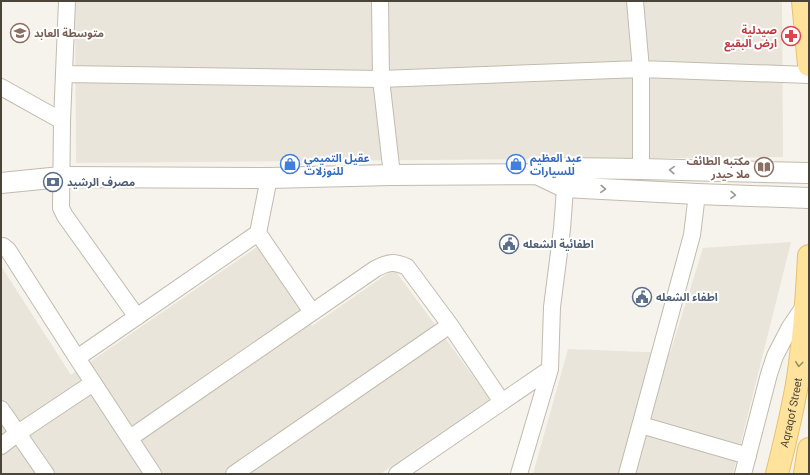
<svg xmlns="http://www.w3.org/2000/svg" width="810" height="475" font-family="Roboto,'Noto Sans Arabic',sans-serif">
  <rect width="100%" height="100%" fill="#f6f3ec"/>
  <path fill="#eae5da" d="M75 1H782L783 157 76 163Z
    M791 242 733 474H533L568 349 670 353 703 248Z
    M257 247 312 326 394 269 490 399 380 474H1V266L71 375Z"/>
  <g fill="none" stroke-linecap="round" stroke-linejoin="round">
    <defs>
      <path id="minor" d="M67 1 62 121 61 208 65 216 137 317
        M380 1 381 79 392 175
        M635 1 641 69V169
        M65 74 381 79 641 69 809 75
        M1 87 62 121
        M258 233 312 312
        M1 246H3L8 250 77 358 153 474
        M77 358 258 233 269 178
        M1 409 46 474
        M641 425 748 456
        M130 438 375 269C388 262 394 261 407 267L450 325 502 402
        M1 446 18 433 93 383
        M234 474 450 325
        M397 474 550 369
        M519 474 550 369 552 307 562 229 566 175
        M627 474 692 235 697 194
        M743 474 769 374 775 356 790 327 805 305"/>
      <path id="tertiary" d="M537 174 564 187 697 194 809 198
        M1 183 61 177 269 178 392 175 537 174 566 168 641 169 809 173"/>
      <g id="primary">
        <path d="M803 1 809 65"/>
        <path id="s1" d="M777 474C785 442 793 410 798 378 804 338 807 297 809 256"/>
        <path d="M805 474 809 449"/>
      </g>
    </defs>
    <use href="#minor" stroke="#c2bbae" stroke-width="18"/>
    <use href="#tertiary" stroke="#c2bbae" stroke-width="22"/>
    <use href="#primary" stroke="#e6c16a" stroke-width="24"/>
    <use href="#minor" stroke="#fff" stroke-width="16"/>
    <use href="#tertiary" stroke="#fff" stroke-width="20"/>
    <use href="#primary" stroke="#ffe39c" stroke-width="22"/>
  </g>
  <defs><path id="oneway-chevron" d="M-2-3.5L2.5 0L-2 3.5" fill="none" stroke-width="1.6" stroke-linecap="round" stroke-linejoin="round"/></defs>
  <g stroke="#9c9892">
    <use href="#oneway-chevron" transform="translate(672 170) rotate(-178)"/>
    <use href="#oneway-chevron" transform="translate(603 189) rotate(3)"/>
    <use href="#oneway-chevron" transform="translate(733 195) rotate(2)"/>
  </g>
  <use stroke="#9c8c66" href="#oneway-chevron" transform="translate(799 364) rotate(97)"/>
  <defs>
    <symbol id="school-ring" viewBox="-11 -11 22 22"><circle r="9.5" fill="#fff" stroke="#8d6e63" stroke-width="1.5"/><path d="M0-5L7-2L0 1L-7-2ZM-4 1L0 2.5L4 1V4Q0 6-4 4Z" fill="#8d6e63"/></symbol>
    <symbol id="pharmacy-ring" viewBox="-11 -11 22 22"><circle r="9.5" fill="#fff" stroke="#e0444e" stroke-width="1.5"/><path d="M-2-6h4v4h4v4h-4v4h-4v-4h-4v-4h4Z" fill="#e0444e"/></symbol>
    <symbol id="shop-ring" viewBox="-11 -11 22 22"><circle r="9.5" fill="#fff" stroke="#3f7fe0" stroke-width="1.5"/><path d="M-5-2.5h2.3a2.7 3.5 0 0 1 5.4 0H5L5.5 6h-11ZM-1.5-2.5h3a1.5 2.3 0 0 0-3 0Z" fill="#3f7fe0"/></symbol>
    <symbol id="library-ring" viewBox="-11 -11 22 22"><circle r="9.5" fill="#fff" stroke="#8d6e63" stroke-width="1.5"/><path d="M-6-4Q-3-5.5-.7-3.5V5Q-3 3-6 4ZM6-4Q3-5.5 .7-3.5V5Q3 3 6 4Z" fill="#8d6e63"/></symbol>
    <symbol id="bank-ring" viewBox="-11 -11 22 22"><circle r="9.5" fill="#fff" stroke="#5c6f8a" stroke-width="1.5"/><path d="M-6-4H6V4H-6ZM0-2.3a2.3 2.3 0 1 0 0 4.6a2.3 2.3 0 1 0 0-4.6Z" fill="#5c6f8a"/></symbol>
    <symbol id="civic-ring" viewBox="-11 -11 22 22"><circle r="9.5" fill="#fff" stroke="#5c6f8a" stroke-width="1.5"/><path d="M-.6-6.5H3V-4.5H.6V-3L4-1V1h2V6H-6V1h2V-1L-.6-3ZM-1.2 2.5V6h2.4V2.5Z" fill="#5c6f8a"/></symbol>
  </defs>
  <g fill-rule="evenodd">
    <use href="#school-ring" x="9" y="22" width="22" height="22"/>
    <use href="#pharmacy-ring" x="780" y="25" width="22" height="22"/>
    <use href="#shop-ring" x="279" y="153" width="22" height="22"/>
    <use href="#shop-ring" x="505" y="153" width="22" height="22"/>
    <use href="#library-ring" x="753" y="156" width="22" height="22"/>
    <use href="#bank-ring" x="42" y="171" width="22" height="22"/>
    <use href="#civic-ring" x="498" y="233" width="22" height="22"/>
    <use href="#civic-ring" x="631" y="286" width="22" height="22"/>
  </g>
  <g text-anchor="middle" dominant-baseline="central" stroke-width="4" stroke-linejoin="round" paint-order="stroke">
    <g font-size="11" font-weight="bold" fill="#be3a42" stroke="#fff" text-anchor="end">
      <text x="777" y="30">صيدلية<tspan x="777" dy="13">ارض البقيع</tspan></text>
    </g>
    <g font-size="11" font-weight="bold" fill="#785e54" stroke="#fff" text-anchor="start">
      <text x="34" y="33">متوسطة العابد</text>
      <text x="750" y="161" text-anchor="end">مكتبه الطائف<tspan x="750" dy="13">ملا حيدر</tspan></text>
    </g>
    <g font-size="11" font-weight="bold" fill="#366cbe" stroke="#fff" text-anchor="start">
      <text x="304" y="158">عقيل التميمي<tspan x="304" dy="13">للنوزلات</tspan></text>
      <text x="530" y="158">عبد العظيم<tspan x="530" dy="13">للسيارات</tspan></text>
    </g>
    <g font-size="11" font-weight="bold" fill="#4e5e75" stroke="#fff" text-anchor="start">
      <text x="67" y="182">مصرف الرشيد</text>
      <text x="523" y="244">اطفائية الشعله</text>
      <text x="656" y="297">اطفاء الشعله</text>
    </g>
    <g font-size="11" fill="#4b4439" stroke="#fff">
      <text stroke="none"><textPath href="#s1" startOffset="63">Aqraqof Street</textPath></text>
    </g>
  </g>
  <rect width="810" height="475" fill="none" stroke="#4b4439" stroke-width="4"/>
</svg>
